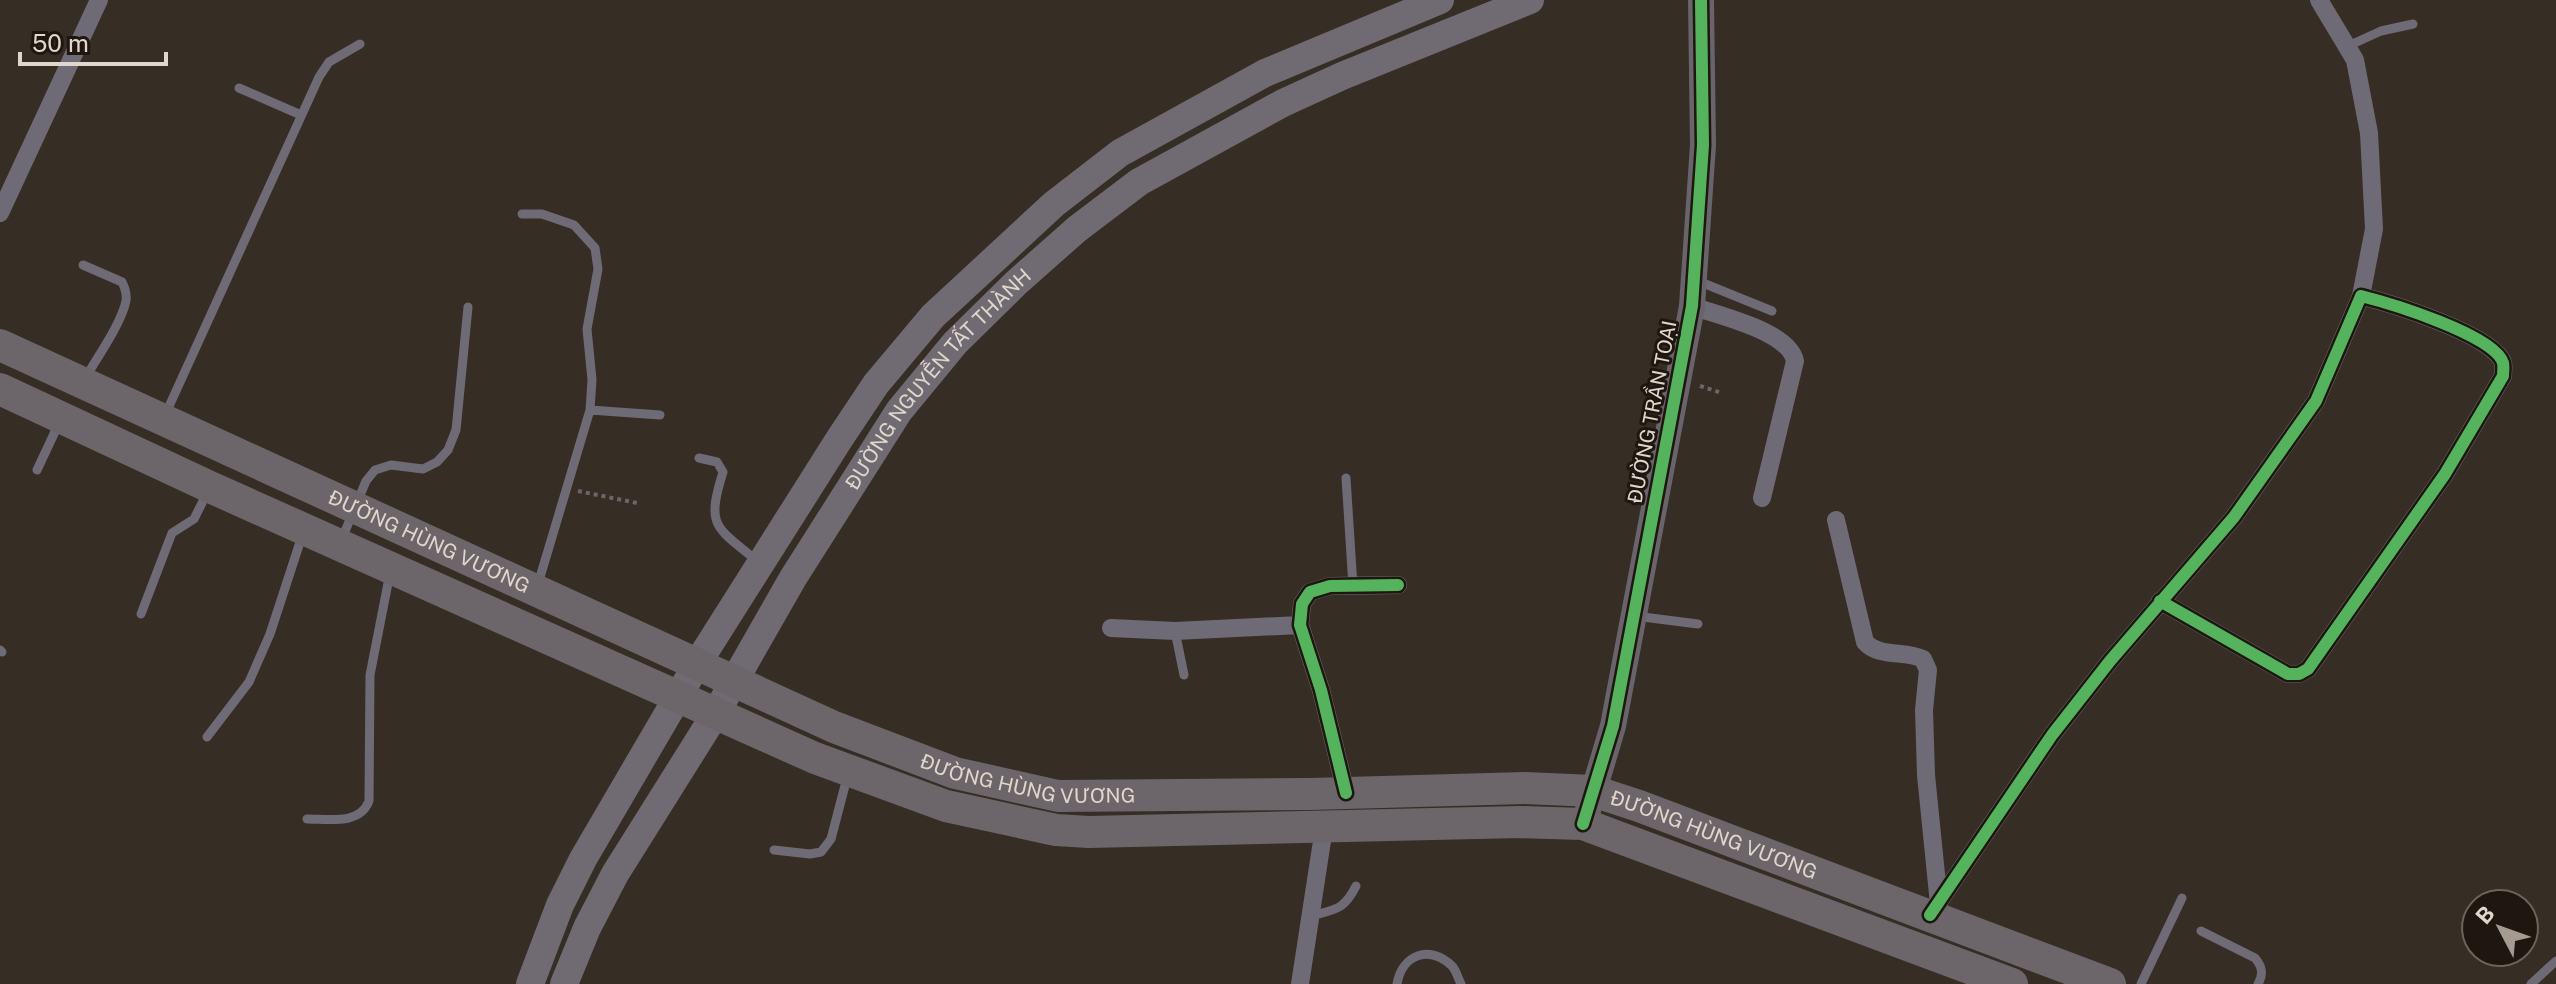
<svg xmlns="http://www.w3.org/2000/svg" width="2556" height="984" font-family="'Public Sans',sans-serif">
  <rect width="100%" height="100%" fill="#362d24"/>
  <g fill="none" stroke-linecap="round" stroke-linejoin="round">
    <path stroke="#6b6668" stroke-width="4" stroke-dasharray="4 4" stroke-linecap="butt" d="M1700 386 1722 393
      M578 491 637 503"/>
    <path stroke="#6e6b76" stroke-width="9" d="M2348 46 2381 31 2413 24
      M239 88 301 115
      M522 214H542L574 225 595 248 598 269 587 329 592 380 590 410 538 584
      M83 265 122 282C125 288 127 294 126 301 121 324 98 356 86 377
      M1698 281 1772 311
      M590 410 660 415
      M166 413 319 77 329 62 360 44
      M699 458 717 462 723 472C706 527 715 526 757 561
      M37 470 60 421
      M1346 478 1353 586
      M341 541 366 481 375 470 391 465 423 469 437 462 448 450 456 430 468 307
      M141 614 172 533 194 519 208 491
      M1635 616 1698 624
      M1175 631 1184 675
      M0 650 2 652
      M207 737 249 682 270 634 302 536
      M307 819C329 819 360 825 369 801L370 675 390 573
      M774 850 810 854 821 852 831 839 848 774
      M1311 916C1336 909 1344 910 1356 886
      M2201 931 2255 958C2262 966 2264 974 2258 984
      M1397 984C1402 955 1429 944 1452 966 1456 970 1458 978 1461 984
      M2141 984 2182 898
      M2531 984 2556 961"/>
    <path stroke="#6e6b76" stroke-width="18" d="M2319 0 2355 60 2369 133 2374 229 2361 296
      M0 213 99 0
      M1692 306C1719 316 1789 331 1795 361L1762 498
      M1836 520 1865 642C1879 658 1905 650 1923 659L1928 670 1924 710 1926 775 1939 904
      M1111 628 1175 631 1300 625
      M1346 793 1321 690 1300 625 1302 604 1310 592 1330 586 1398 585
      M1930 915 2052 735 2110 661 2234 517 2316 401 2361 296C2389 303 2495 335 2503 363 2504 367 2503 372 2503 376L2445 474 2308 669 2299 674H2288L2160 601
      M1300 984 1324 828"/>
    <path stroke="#69646b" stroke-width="26" d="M1588 810 1613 726 1692 306 1703 145 1701 0"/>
    <g stroke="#706b73" stroke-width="28">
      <path d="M530 984 560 905 583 859 697 664 840 438 876 384 933 316 1054 204 1120 153 1265 73 1440 0"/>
      <path id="s1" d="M564 984 587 928 615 874 716 713 793 578 899 411 955 343 1016 283 1077 229 1139 182 1283 103 1342 76 1530 0"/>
    </g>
    <g stroke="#6c666a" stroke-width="32">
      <path id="s2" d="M0 345 834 727 955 773 1058 796 1310 794 1525 788 1593 791 1639 806 2110 984"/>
      <path d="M0 389 210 487 815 758 946 806 1056 830 1089 832 1520 822 1583 824 2012 984"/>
    </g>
    <defs>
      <path id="cycleway" d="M1346 793 1321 690 1300 625 1302 604 1310 592 1330 586 1398 585
        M1583 824 1613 726 1692 306 1703 145 1701 0
        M1930 915 2052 735 2110 661 2234 517 2316 401 2361 296C2389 303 2495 335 2503 363 2504 367 2503 372 2503 376L2445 474 2308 669 2299 674H2288L2160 601"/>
    </defs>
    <use href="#cycleway" stroke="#1e1710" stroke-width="17"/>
    <use href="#cycleway" stroke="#56b35d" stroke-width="12"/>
  </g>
  <g text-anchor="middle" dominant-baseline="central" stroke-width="6" stroke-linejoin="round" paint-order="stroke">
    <g font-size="20" fill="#e1d6cc" stroke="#1e1710">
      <text stroke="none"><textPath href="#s1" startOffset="714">ĐƯỜNG NGUYỄN TẤT THÀNH</textPath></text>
      <text transform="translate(1652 412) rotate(-79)">ĐƯỜNG TRẦN TOẠI</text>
      <text stroke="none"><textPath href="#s2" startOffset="472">ĐƯỜNG HÙNG VƯƠNG</textPath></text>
      <text stroke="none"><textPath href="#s2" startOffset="1120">ĐƯỜNG HÙNG VƯƠNG</textPath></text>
      <text stroke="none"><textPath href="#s2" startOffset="1816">ĐƯỜNG HÙNG VƯƠNG</textPath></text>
    </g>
  </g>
  <g transform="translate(2500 928) rotate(311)"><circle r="38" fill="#1e1710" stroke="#6c635b" stroke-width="2"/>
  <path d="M0-6L14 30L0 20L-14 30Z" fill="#a59b91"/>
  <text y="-12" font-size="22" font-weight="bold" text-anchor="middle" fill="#e1d6cc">B</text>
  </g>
  <path d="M20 52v12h146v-12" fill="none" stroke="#e1d6cc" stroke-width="4"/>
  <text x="32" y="52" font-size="24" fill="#e1d6cc" stroke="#1e1710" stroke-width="6" paint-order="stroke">50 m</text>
</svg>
